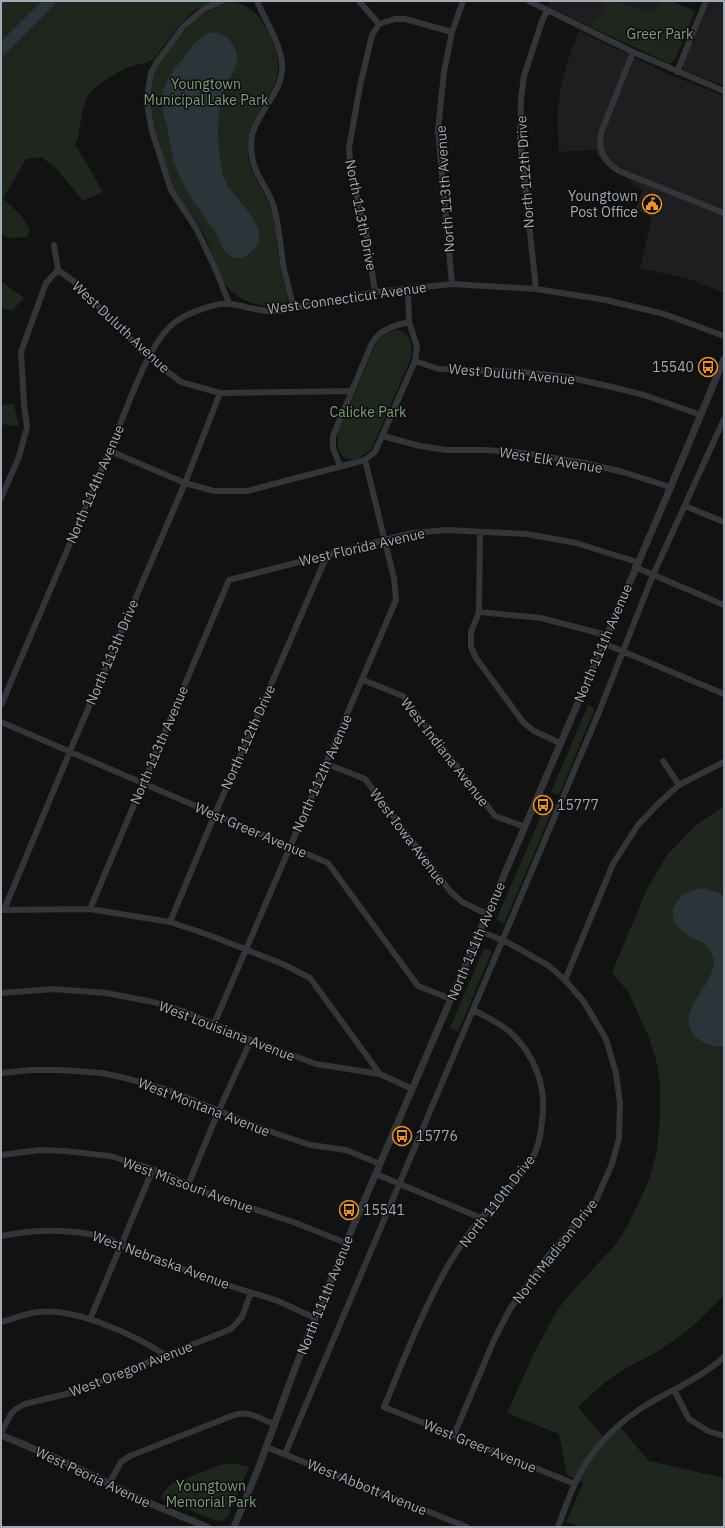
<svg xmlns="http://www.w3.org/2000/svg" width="725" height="1528" font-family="'IBM Plex Sans',sans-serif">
  <rect width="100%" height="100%" fill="#121213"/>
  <path fill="#1e1e20" d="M550 1H607L601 15 596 18 591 27 547 6Z
    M613 1H660L656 12Z
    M710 1H724V86L685 71 683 68V64Z
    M579 31 671 75 724 96V293L692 280 640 268 652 217 635 209 643 190 633 186 630 180 611 169 602 161 595 150 559 152 557 118 561 85 571 50Z"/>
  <path fill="#1e261e" d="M1 1H214L194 11 178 27 154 59C146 64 136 64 127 68 116 73 94 85 88 96 81 108 81 125 78 139L75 144 103 192 83 201 55 167 41 157 26 159 3 199 21 215 30 230 27 237 9 238 1 234Z
    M607 1H613L656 12 660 1H672L695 11 675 60 672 63H668L591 27 596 18 601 15Z
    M229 2C243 2 256 11 263 23 270 35 277 49 278 63 280 95 245 114 248 153 249 175 267 193 273 214 277 230 276 246 279 262 282 275 285 288 288 300L285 306C267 308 248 305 233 293 218 280 213 252 204 234 197 221 187 211 179 199 168 180 152 126 150 104 150 94 151 82 154 74 158 62 167 53 174 43 189 25 205 9 229 2Z
    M1 281 24 298 12 311 1 308Z
    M397 330C411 332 413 345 411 358L372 448C352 468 334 461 338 432L376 344C382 336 387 332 397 330Z
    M14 404 19 427 1 424V405Z
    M588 705 595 708 559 795 551 792Z
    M548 800 555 804 504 924 496 920Z
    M724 806V1295C706 1315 688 1331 666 1346 653 1355 637 1362 623 1370 606 1380 592 1394 578 1407L605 1439 619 1426 649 1461 724 1478V1527H579L566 1522 583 1483 567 1475 559 1434 507 1413 536 1349 558 1309 570 1294 616 1244 628 1225 649 1180 656 1155 659 1132 660 1108V1083L656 1060 648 1035 628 992 612 972 647 889 667 855 696 825Z
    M484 948 492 951 458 1032 450 1028Z
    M233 1463 249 1467 228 1516C225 1520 222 1521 217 1521L160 1498 164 1492 171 1484 221 1465Z"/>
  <path fill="#2a3439" d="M214 32C227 35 236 44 237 57 238 70 226 82 223 93 217 114 217 138 220 159 221 168 223 177 227 185 237 201 272 229 254 249 251 252 245 257 241 258 224 260 220 241 214 230 203 214 191 200 182 182 174 166 170 145 167 127 165 118 161 107 162 98 164 81 175 68 185 56 193 45 200 34 214 32Z
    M702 888 719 893 724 898V1046L722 1047C711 1046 699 1043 693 1033 676 1008 714 987 714 961 713 955 709 949 706 945 701 940 693 939 687 935 660 916 674 893 702 888Z"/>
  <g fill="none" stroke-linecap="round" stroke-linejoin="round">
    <path stroke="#2a3439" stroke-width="12" d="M1 50 50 1"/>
    <path stroke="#333538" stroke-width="6" d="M222 1 204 9 183 27 157 62 151 73 148 91 147 104 152 131 171 190 196 228 215 268 229 303
      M257 1C265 20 280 43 282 63 285 90 258 110 252 135 251 141 251 150 252 156 254 174 267 187 273 204 279 223 280 244 283 264 286 279 290 293 294 308
      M359 1 379 24 395 19H405L452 32
      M529 1 633 52 724 91
      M633 52 601 133C598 152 604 161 619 171L724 213
      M677 72 706 1
      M58 270 76 283 148 357 181 382 220 393 351 391
      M452 284 438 130 444 72 452 32 463 1
      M536 289 520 139 521 99 524 76 542 21 547 11
      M375 292 367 238 351 172 349 148 360 86 372 35 379 24
      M415 361 439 369 522 372 567 377 612 387 644 395 701 415
      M383 436 420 446 446 450H486L524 453 584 463 623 472 670 487
      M110 451 185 483 214 491H247L365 460 375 452 415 361 417 346 409 322 408 289
      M340 466 333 448V436L372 343C381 329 393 326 409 322
      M1 498 19 457 27 427 24 404 21 352 46 283 58 270 54 245
      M685 506 724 522
      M480 532 479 612 471 632V647L476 658 523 722 534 731 560 743
      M635 567 724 605
      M479 612 541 618 606 635
      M603 643 724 694
      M363 680 403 696 495 816 525 827
      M1 705C37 620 74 536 109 452 124 418 146 345 174 323 185 314 216 302 230 304 247 306 261 313 278 311L375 292 452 284 536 289 606 300 664 314 724 336
      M1 722 328 863 418 986 451 999
      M663 761 679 785
      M327 764 365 779 450 891 462 902 487 914
      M90 909 229 580 412 533 446 530 527 534 576 543 637 562
      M1 910 90 909 170 922 209 935 285 965 310 978 380 1074 412 1089
      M4 910 73 744 185 483 220 393
      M170 922 215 814 328 553
      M565 980 613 864 638 825 659 803 679 785 724 762
      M1 993 53 989 106 993 153 1002 183 1011 251 1040 316 1064 380 1074
      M473 1010C485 1016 499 1023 509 1031 535 1054 547 1087 542 1121 541 1134 538 1148 532 1159 519 1180 499 1198 482 1217 470 1230 459 1248 449 1264 423 1309 404 1359 384 1407L575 1484
      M214 1024 396 600 394 578 365 460
      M1 1073 32 1070H60L102 1073 125 1078 168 1090 266 1130 310 1145 346 1150 380 1164
      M1 1155 40 1150 65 1151 110 1156 153 1169 212 1195 296 1223 346 1243
      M376 1174 481 1218
      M188 1185 219 1110 251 1040
      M1 1236C36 1229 68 1228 103 1237L202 1277 278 1301 315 1318
      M90 1319 153 1169
      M1 1322C14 1319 26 1313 39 1312 76 1308 135 1335 165 1355
      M674 1390 689 1419 708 1431 724 1436
      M1 1433 11 1414 16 1409 25 1404 74 1392 231 1329 242 1317 251 1292
      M454 1435 494 1340 510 1309 545 1260 596 1200 612 1164 619 1138 620 1103 616 1073 606 1039 584 1002 565 980 549 966 509 943 480 931
      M266 1447 467 1527
      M285 1454 599 712 653 575 724 419
      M109 1484 121 1462 130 1456 234 1415C248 1410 262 1419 275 1425
      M558 1527C565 1509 571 1490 580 1473 595 1445 621 1420 648 1404 674 1389 702 1377 724 1357"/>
    <path stroke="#333538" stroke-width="7" d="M1 1435 58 1459 149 1503 207 1527
      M234 1527 258 1469 297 1363 346 1243 669 491 724 359"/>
  </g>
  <defs>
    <symbol id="civic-ring" viewBox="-11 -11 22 22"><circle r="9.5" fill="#0d0d0e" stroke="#ee942f" stroke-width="1.5"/><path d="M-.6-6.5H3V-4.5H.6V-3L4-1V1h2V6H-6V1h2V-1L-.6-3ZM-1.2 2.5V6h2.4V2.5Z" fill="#ee942f"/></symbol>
    <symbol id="bus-ring" viewBox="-11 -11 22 22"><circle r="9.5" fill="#0d0d0e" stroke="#ee942f" stroke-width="1.5"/><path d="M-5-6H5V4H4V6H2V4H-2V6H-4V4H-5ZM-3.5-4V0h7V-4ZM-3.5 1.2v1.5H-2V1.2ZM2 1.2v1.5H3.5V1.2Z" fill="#ee942f"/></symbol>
  </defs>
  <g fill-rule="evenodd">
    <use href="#civic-ring" x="641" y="193" width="22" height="22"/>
    <use href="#bus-ring" x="697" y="356" width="22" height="22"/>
    <use href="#bus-ring" x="532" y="794" width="22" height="22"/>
    <use href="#bus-ring" x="391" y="1125" width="22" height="22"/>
    <use href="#bus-ring" x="338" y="1199" width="22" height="22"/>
  </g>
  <g text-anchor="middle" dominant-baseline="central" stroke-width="3" stroke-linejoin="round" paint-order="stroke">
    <g font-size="14" fill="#7d9f7a" stroke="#0d0d0e">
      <text x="660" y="34">Greer Park</text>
      <text x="206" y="84">Youngtown<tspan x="206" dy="16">Municipal Lake Park</tspan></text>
      <text x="368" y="412">Calicke Park</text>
      <text x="211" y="1486">Youngtown<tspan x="211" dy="16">Memorial Park</tspan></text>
    </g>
    <g font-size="14" fill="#a3abb4" stroke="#0d0d0e">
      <text transform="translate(525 172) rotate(-94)">North 112th Drive</text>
      <text transform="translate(445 189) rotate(-94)">North 113th Avenue</text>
      <text transform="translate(361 215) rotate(79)">North 113th Drive</text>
      <text transform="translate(347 298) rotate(-8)">West Connecticut Avenue</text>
      <text transform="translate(121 327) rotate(43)">West Duluth Avenue</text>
      <text transform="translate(512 374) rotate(5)">West Duluth Avenue</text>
      <text transform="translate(551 460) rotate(9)">West Elk Avenue</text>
      <text transform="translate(95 484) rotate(-67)">North 114th Avenue</text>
      <text transform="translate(362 547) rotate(-13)">West Florida Avenue</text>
      <text transform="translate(603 643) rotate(-67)">North 111th Avenue</text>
      <text transform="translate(112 652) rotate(-67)">North 113th Drive</text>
      <text transform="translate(248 737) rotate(-66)">North 112th Drive</text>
      <text transform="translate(159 745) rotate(-67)">North 113th Avenue</text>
      <text transform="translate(445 752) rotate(52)">West Indiana Avenue</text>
      <text transform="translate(322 773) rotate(-66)">North 112th Avenue</text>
      <text transform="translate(251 830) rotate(23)">West Greer Avenue</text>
      <text transform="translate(408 837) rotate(53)">West Iowa Avenue</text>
      <text transform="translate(476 941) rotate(-67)">North 111th Avenue</text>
      <text transform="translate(227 1031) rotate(21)">West Louisiana Avenue</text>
      <text transform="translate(204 1107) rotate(21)">West Montana Avenue</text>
      <text transform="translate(188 1185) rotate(20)">West Missouri Avenue</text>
      <text transform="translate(497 1201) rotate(-52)">North 110th Drive</text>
      <text transform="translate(555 1251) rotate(-52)">North Madison Drive</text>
      <text transform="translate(161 1260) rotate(20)">West Nebraska Avenue</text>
      <text transform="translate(325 1295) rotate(-68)">North 111th Avenue</text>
      <text transform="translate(131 1369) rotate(-21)">West Oregon Avenue</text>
      <text transform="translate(480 1446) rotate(22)">West Greer Avenue</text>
      <text transform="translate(93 1477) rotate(25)">West Peoria Avenue</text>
      <text transform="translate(367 1487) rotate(22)">West Abbott Avenue</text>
    </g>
    <g font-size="14" fill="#a3abb4" stroke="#0d0d0e" text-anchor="start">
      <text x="638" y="196" text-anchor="end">Youngtown<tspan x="638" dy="16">Post Office</tspan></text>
      <text x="694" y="367" text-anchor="end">15540</text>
      <text x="557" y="805">15777</text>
      <text x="416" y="1136">15776</text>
      <text x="363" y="1210">15541</text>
    </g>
  </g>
  <rect width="725" height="1528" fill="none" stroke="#a3abb4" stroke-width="4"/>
</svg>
